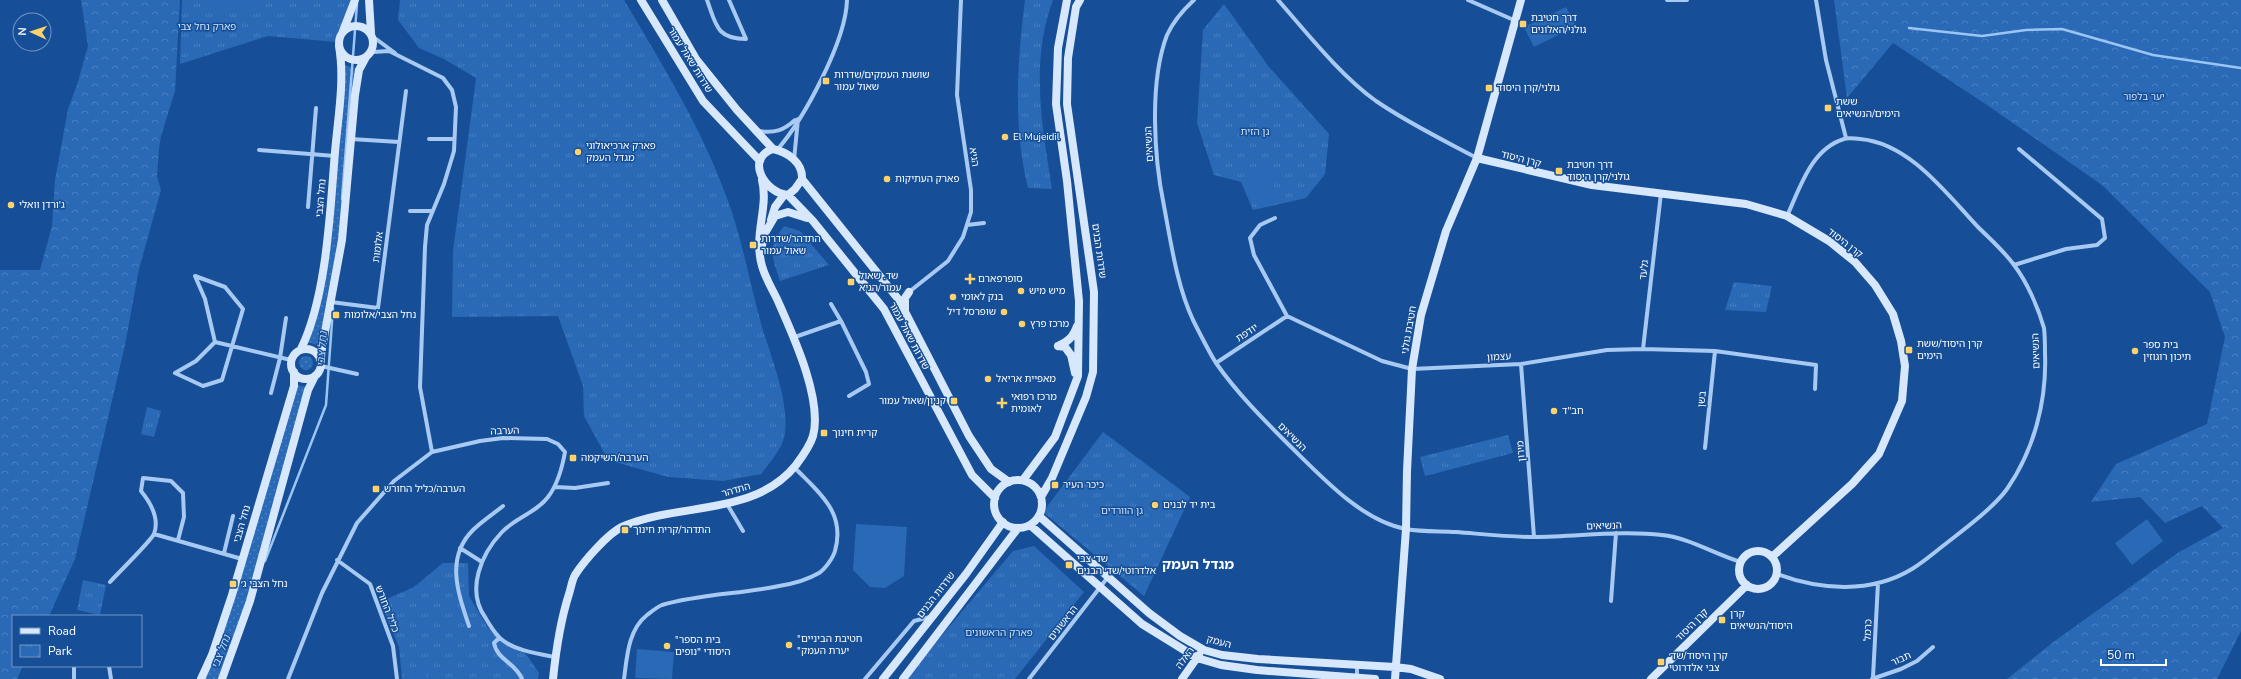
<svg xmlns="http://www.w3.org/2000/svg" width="2241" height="679" font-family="'Nunito Sans','Noto Sans Hebrew',sans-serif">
  <defs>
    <pattern id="grass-dots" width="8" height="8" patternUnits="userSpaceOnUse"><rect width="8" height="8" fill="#2969b6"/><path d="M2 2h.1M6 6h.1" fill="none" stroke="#4980c1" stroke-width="1.8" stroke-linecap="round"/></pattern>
    <pattern id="forest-crowns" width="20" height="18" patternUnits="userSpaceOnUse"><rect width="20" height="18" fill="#2969b6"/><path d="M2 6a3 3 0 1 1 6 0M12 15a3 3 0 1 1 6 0" fill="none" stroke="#4980c1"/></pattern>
    <pattern id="park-tufts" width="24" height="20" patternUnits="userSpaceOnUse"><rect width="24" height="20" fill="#2969b6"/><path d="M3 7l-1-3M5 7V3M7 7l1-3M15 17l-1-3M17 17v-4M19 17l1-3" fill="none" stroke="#4980c1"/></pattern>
  </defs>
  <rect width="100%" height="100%" fill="#164f97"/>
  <path fill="url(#grass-dots)" d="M344 65 358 69 341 232 319 346 308 342 318 303Z
    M299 363a7 7 0 1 1 14 0a7 7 0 1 1-14 0Z
    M296 385 308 387 249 601 220 679H203Z"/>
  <path fill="url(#forest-crowns)" d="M81 0H180L175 91 161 136 159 149 157 176 161 190 139 269 125 345 75 559 49 616H13V666H23L17 679H0V270H40L52 226 55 180 68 109 77 85 88 46Z
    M1834 0H2241V631L2217 679H2007L2056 640 2179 552 2223 528 2202 506 2165 523 2140 497 2091 502 2116 464 2207 424 2225 337 2210 292 2102 185 1984 103 1893 43 1847 98Z"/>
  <path fill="url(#park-tufts)" d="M182 0H352L336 42 268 36 180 64Z
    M400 0H624C662 64 703 130 728 201 743 242 750 285 762 327 771 357 793 410 783 441 779 452 768 465 761 474L723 481 668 477 608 460 584 416 583 386 558 316 452 317 453 251 476 78 444 59 419 48 398 20Z
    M1025 0H1053C1030 62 1042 125 1052 189L1028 188C1013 127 1017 62 1025 0Z
    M1224 4 1269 67 1329 134 1325 174 1306 198 1253 210 1241 182 1214 175 1197 123 1203 30Z
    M784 226 800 231 829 265 780 281C772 256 767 248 784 226Z
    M1734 282 1772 286 1766 312 1725 310Z
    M147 407 161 411 154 437 141 434Z
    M1103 432 1190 497 1144 596 1043 512Z
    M1508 435 1513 453 1425 476 1420 457Z
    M1034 546 1084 592 1015 679H905L1013 551Z
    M443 563H468L469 596 488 628 526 654 539 673 538 679H402L399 647 380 602 414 587Z
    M83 580 106 585 100 615 77 610Z"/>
  <path fill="#2969b6" d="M216 0H258L257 13 215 10Z
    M1566 7 1576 26 1534 47 1524 27Z
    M1273 166 1275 202 1250 204 1248 167Z
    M2147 519 2163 541 2132 565 2115 543Z
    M856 524 907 527 904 576 885 588 870 587 853 570Z
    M637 649 674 652 672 679 635 678Z
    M424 669 427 679H406L405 674Z"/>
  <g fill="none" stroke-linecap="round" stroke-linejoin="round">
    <path stroke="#9ac5f4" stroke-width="2.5" d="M1909 28 1982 36 2026 30 2062 29 2153 55 2241 68
      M342 199 357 4
      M265 561 326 405 333 308"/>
    <path stroke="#a8caf2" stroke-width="4" d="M707 0C716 24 716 39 746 39L729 0
      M1194 0C1183 10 1173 22 1167 35 1149 82 1154 158 1164 206 1171 243 1177 286 1193 320 1200 334 1208 350 1216 363 1237 393 1263 419 1288 444 1320 475 1361 521 1406 529 1422 532 1440 531 1456 532 1482 534 1508 537 1534 537 1577 537 1619 530 1662 535 1690 538 1714 554 1741 562
      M1278 0C1307 33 1340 75 1376 101 1408 123 1443 140 1477 158
      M1468 0 1516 21
      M1667 0H1687
      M1816 0 1826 60 1846 138
      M372 36 395 53
      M369 55 373 52 389 51 443 78 452 90 456 107 454 151 444 184 427 225 425 247 420 387 432 452
      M758 131C775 133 783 131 795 120
      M351 139 399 142
      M429 139H454
      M259 150 335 156
      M777 150C804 119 846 41 847 0
      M794 160 798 119
      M308 207 316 108
      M410 211H432
      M1275 218 1260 225 1250 238 1254 255 1287 316 1382 361 1412 369 1521 364 1607 350 1643 349 1715 351 1816 365 1815 389
      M967 225 984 223
      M2014 265 2066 249 2097 245 2105 238 2102 219 2019 149
      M909 292 948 261 963 237 971 212V190L957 95 961 0
      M331 302 378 308 406 91
      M831 304 841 321
      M792 338 841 321 866 372 869 384 849 396
      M1643 349 1661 193
      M1216 363 1287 316
      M1521 364 1534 537
      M321 366 357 374
      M175 373 203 386 222 380 243 309 225 287 195 276 205 299 215 342
      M175 373 196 361 215 342 291 360
      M271 393 280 358 286 318
      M1705 448 1715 351
      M555 487 575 488 608 483
      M727 504 743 531
      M154 534 242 559
      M460 548 482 562
      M224 553 233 516
      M337 560 370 584 393 646 397 679
      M1777 574C1820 590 1871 594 1912 569 1925 561 1936 551 1948 542 1966 528 1994 507 2007 489 2034 450 2047 401 2045 353 2045 345 2045 336 2044 328 2038 307 2027 282 2014 265 2004 251 1989 238 1977 226 1946 193 1909 143 1860 139 1855 139 1849 137 1844 139 1811 149 1800 188 1787 216
      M110 582C118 573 150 542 154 534 160 518 150 502 141 491L143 478 171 481 183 493 184 517 178 540
      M1611 601 1616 533
      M469 626C458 593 445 558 473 530 482 521 493 514 503 506
      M499 638 494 643C497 660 516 663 522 679
      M74 666V679
      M109 666 111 679
      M1873 677 1878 583
      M288 679 322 593 357 523 394 481 432 452 480 441 503 438 547 439 558 444 565 452C562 469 558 484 548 497 536 513 515 518 502 532 481 554 466 590 485 617 489 624 493 631 499 637 511 650 538 654 555 657
      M624 679C627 657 628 630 647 615 651 612 657 607 662 605 699 594 741 594 779 586 792 584 807 580 819 573 825 569 833 558 835 551 846 512 819 493 794 467
      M865 679 914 621 930 617
      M1029 679 1108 577
      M1357 679V665
      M1872 679 1901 669 1917 661 1933 647"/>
    <path stroke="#d7e7fc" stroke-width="8" d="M369 0 371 33
      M641 0 703 101 760 161
      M662 0 696 59 737 110 773 149
      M339 43a17 17 0 1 1 34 0a17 17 0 1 1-34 0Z
      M343 31 355 0
      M773 149C788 152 803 163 802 179L795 189 788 195C764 193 745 158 773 149Z
      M1477 158 1592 185 1746 204 1787 216 1829 241 1855 262 1875 285 1893 314 1901 341 1905 366 1902 401 1879 454 1852 484 1772 557
      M802 179 899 300 969 436 991 469 1009 482
      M788 195 813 221 884 309 972 475 995 498
      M771 220 775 207 784 195
      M762 245 765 233 775 216 788 212 807 218
      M905 310V298L909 292
      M1058 346 1065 347 1071 355 1075 373
      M1058 346C1068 342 1073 337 1077 326
      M291 364a15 15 0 1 1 30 0a15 15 0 1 1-30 0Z
      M301 349C327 296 330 211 335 152 338 117 345 80 339 46
      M320 359 342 240 355 95 359 70 366 57
      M1023 480 1055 437 1078 376 1079 301 1067 181 1056 104 1058 48 1067 0
      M994 504a24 24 0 1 1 48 0a24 24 0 1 1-48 0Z
      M1041 497 1052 478 1086 397 1093 372 1094 292 1067 104 1068 58 1076 7 1080 0
      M1039 516 1149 613 1180 636 1204 650 1222 655 1258 659 1395 667 1411 669 1440 679
      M1030 525 1142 624 1197 658 1221 665 1257 670 1375 679
      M1739 570a19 19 0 1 1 38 0a19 19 0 1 1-38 0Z
      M201 679 212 655 232 595 294 386V372
      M222 679 250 601 308 390 315 376
      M553 679C556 650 560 622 569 594 571 588 572 580 575 575 584 561 609 532 624 526 680 502 754 517 796 465 802 457 810 446 813 436 823 399 792 333 777 299 772 289 765 277 762 266 753 234 769 208 762 180
      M883 679 966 574 1003 522
      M903 679 1018 528
      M1182 679 1199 655
      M1395 679 1406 529 1407 471 1412 369 1421 315 1446 231 1477 158 1521 0
      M1651 679 1747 585"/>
  </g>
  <g fill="#ffd369" stroke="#164f97" stroke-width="1.5">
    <rect x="1519" y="20" width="8" height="8" rx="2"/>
    <rect x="822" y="77" width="8" height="8" rx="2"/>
    <rect x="1485" y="84" width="8" height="8" rx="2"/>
    <rect x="1824" y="104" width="8" height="8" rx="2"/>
    <circle cx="1005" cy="137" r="4"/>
    <circle cx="578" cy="152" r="4"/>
    <rect x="1555" y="167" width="8" height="8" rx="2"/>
    <circle cx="887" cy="179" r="4"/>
    <circle cx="11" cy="205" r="4"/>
    <rect x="749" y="241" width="8" height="8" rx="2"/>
    <path d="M968 273h4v4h4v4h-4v4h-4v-4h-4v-4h4z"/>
    <rect x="847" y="278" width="8" height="8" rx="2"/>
    <circle cx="1021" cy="291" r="4"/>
    <circle cx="953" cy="297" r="4"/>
    <circle cx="1004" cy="312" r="4"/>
    <rect x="332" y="311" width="8" height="8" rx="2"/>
    <circle cx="1022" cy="324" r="4"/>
    <rect x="1905" y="346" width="8" height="8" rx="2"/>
    <circle cx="2135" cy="351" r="4"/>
    <circle cx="988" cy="379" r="4"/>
    <rect x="950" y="397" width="8" height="8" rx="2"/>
    <path d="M1000 397h4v4h4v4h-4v4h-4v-4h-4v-4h4z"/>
    <circle cx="1554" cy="411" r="4"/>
    <rect x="820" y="429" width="8" height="8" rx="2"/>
    <rect x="569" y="454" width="8" height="8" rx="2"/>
    <rect x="1051" y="481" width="8" height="8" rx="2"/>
    <rect x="372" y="485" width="8" height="8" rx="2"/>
    <circle cx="1155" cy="505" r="4"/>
    <rect x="621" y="526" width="8" height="8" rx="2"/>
    <rect x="1065" y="561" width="8" height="8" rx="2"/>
    <rect x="229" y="580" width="8" height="8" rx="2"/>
    <rect x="1718" y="616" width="8" height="8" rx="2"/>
    <circle cx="789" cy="645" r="4"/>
    <circle cx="667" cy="646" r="4"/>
    <rect x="1657" y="658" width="8" height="8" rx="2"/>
  </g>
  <g text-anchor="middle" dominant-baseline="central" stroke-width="3" stroke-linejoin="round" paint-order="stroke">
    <g font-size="10" fill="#fff" stroke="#164f97" text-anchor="start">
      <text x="1531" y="18">דרך חטיבת<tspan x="1531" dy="12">גולני/האלונים</tspan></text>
      <text x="834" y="75">שושנת העמקים/שדרות<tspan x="834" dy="12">שאול עמור</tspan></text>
      <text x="1497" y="88">גולני/קרן היסוד</text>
      <text x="1836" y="102">ששת<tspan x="1836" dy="12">הימים/הנשיאים</tspan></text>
      <text x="1013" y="137">El Mujeidil</text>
      <text x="586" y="146">פארק ארכיאולוגי<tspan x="586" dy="12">מגדל העמק</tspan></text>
      <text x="1567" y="165">דרך חטיבת<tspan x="1567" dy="12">גולני/קרן היסוד</tspan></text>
      <text x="895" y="179">פארק העתיקות</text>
      <text x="19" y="205">ג'ורדן וואלי</text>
      <text x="761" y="239">התדהר/שדרות<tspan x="761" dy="12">שאול עמור</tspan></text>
      <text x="859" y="276">שד. שאול<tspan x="859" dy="12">עמור/הגיא</tspan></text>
      <text x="978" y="279">סופרפארם</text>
      <text x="1029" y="291">מיש מיש</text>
      <text x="961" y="297">בנק לאומי</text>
      <text x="996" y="312" text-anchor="end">שופרסל דיל</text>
      <text x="344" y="315">נחל הצבי/אלומות</text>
      <text x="1030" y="324">מרכז פרץ</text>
      <text x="1917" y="344">קרן היסוד/ששת<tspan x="1917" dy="12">הימים</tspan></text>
      <text x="2143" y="345">בית ספר<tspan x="2143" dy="12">תיכון רוגוזין</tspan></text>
      <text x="996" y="379">מאפיית אריאל</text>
      <text x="1011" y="397">מרכז רפואי<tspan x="1011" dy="12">לאומית</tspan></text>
      <text x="946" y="401" text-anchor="end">קניון/שאול עמור</text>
      <text x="1562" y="411">חב"ד</text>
      <text x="832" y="433">קרית חינוך</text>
      <text x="581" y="458">הערבה/השיקמה</text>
      <text x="1063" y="485">כיכר העיר</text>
      <text x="384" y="489">הערבה/כליל החורש</text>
      <text x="1163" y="505">בית יד לבנים</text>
      <text x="633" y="530">התדהר/קרית חינוך</text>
      <text x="1077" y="559">שד׳ צבי<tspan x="1077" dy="12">אלדרוטי/שד׳ הבנים</tspan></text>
      <text x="241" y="584">נחל הצבי ג׳</text>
      <text x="1730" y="614">קרן<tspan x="1730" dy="12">היסוד/הנשיאים</tspan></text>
      <text x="797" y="639">"חטיבת הביניים<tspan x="797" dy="12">"יערת העמק</tspan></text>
      <text x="675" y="640">"בית הספר<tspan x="675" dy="12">היסודי "נופים</tspan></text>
      <text x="1669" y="656">קרן היסוד/שד׳<tspan x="1669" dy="12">צבי אלדרוטי</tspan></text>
    </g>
    <g font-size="10" fill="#cfe4fc" stroke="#164f97">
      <text x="207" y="27">פארק נחל צבי</text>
      <text x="2144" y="97">יער בלפור</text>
      <text x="1255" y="132">גן הזית</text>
      <text x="1122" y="511">גן הוורדים</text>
      <text x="999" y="633">פארק הראשונים</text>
    </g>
    <g font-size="10" fill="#fff" stroke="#164f97">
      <text transform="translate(690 60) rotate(58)">שדרות שאול עמור</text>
      <text transform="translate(1149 144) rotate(-93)">הנשיאים</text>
      <text transform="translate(974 157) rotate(81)">הגיא</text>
      <text transform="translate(1521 159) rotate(14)">קרן היסוד</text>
      <text transform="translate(321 198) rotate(-85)">נחל הצבי</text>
      <text transform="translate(1845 243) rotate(38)">קרן היסוד</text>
      <text transform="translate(378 247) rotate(-83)">אלומות</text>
      <text transform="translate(1099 251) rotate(82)">שדרות הבנים</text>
      <text transform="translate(1644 270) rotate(-83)">גלעד</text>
      <text transform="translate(1409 330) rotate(-80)">חטיבת גולני</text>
      <text transform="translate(1247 333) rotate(-33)">יודפת</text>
      <text transform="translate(909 336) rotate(62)">שדרות שאול עמור</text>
      <text transform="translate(2036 351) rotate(-92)">הנשיאים</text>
      <text transform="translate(1499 357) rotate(-3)">עצמון</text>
      <text transform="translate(1702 399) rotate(-84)">בשן</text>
      <text transform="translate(505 431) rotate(-2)">הערבה</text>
      <text transform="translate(1292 437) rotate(45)">הנשיאים</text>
      <text transform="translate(1521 451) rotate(-95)">מירון</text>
      <text transform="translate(736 490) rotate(-16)">התדהר</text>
      <text transform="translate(242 524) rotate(-74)">נחל הצבי</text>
      <text transform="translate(1604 526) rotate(-2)">הנשיאים</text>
      <text transform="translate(936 595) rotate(-52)">שדרות הבנים</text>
      <text transform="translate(387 609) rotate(69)">כליל החורש</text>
      <text transform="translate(1063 623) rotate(-52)">הראשונים</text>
      <text transform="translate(1692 625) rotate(-45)">קרן היסוד</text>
      <text transform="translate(1868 630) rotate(-87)">כרמל</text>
      <text transform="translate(1219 642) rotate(15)">העמק</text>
      <text transform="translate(1185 658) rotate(-53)">האלה</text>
      <text transform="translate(1901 659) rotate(-24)">תבור</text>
    </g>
    <g font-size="11" font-style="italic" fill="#b4d4f8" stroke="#164f97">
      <text transform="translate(322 349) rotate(-86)">נחל צבי</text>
      <text transform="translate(221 652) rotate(-69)">נחל צבי</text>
    </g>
    <g font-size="14" font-weight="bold" fill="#fff" stroke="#164f97">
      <text x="1198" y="564">מגדל העמק</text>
    </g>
  </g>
  <rect x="12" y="615" width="130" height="52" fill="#164f97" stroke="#7395c1"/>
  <rect x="20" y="628" width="20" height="6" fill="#d7e7fc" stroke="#7395c1"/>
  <text x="48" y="635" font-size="12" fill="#ffffff">Road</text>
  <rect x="20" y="645" width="20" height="12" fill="url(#park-tufts)" stroke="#7395c1"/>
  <text x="48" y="655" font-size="12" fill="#ffffff">Park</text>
  <g transform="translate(32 32) rotate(273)"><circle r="19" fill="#164f97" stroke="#7395c1"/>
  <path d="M0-3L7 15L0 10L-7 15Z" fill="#ffd369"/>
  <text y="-6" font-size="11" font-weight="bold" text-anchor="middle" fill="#ffffff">N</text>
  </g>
  <path d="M2101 659v6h65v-6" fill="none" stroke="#ffffff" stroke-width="2"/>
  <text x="2107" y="659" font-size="12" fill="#ffffff" stroke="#164f97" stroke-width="3" paint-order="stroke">50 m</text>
</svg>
